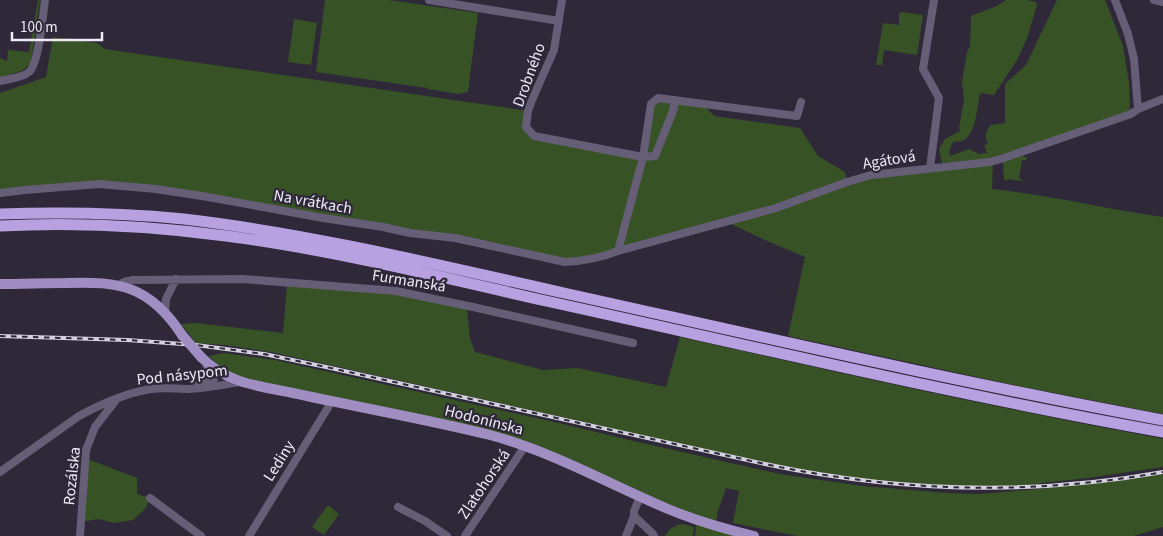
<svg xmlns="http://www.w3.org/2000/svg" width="1163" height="536" font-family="'Source Sans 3',sans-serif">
  <rect width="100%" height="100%" fill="#2e2839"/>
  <path fill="#375326" d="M38 0H40L31 62C24 73 12 74 0 77V58L7 61 8 50 29 52Z
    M325 0H389L478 13 468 92 458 94 428 89 427 88 316 72Z
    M1006 0H1026L1036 2 1037 5 1027 38 1017 60 994 95 980 93C977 107 976 136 962 141 959 142 956 141 953 142L949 151 950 156 969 149 979 154 987 153 984 145 988 144C984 136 986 131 991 125L1005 123V84L1026 65 1057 0H1105L1123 46 1129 83 1130 111 1003 155 985 159 942 163 939 149 945 139 960 131 959 128 964 99 962 82 967 52 970 46 971 16 997 6Z
    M901 12 923 15 917 55 884 50 882 65H876L883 23 899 25V14Z
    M294 19 317 23 311 65 288 62Z
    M53 37 97 43 105 49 528 111 526 127 534 136 643 157 651 104 658 98 702 103 714 116 800 128 818 156 845 172 847 182 993 161 992 189C1049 195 1106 209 1163 217V414L1014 385 788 336 805 257 765 240 727 222 618 251 565 262 208 197 99 184 0 193V93L46 77Z
    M1021 155 1027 158 1026 160H1022L1019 178 1023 180V181L1007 179V181L1004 180 1003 163 1005 160Z
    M287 285 396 293 467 309 470 339 475 352 543 370 577 368 666 387 680 337C840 373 1001 409 1163 439V467L1087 478 1008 487H950L863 480 781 468 562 417 276 353 225 345 196 343 181 324 196 323 283 333Z
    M223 353 275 360 563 424 625 439 780 474 862 486 948 493 979 494 1050 488 1163 474V527L1134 536H797L733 523 739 491 726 488 718 511 715 525 754 536H695L696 526 699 521 538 451 232 379 226 369 216 363 209 356Z
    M85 458 137 478V494L150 498 145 509 133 520 114 523 99 519 81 522Z
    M328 505 339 514 324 535 312 527Z
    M683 524 694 527 693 536H665C670 528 674 525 683 524Z"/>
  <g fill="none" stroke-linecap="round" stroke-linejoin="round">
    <path stroke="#665e77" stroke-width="8" d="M429 0 559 21
      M562 0 554 50 532 100 528 111 526 127 534 136 643 157 655 156 673 111 675 100
      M1115 0 1128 34 1134 59 1138 109
      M1154 0 1163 2
      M0 81C9 79 22 78 29 72 39 64 43 14 45 0
      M930 168 939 98 923 69 934 0
      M0 193 25 190 99 184 156 189 208 197 323 218 383 227 410 233 455 238 565 262C584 261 600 258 618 251L776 208 847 182 871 175 990 162 1001 159 1131 114 1138 109 1163 99
      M618 251 643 157 651 104 658 98 797 116 801 102
      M119 285 124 282 133 280 243 279 396 291 473 307 633 343
      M165 314 166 299 176 279
      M196 387C207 380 206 376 207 364
      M207 387 214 379 215 370
      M0 472 79 416C101 404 126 393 151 389 164 387 177 389 190 389 207 388 223 385 240 382
      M150 498 201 536
      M398 507 425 521 447 536
      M634 516 653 534 654 536
      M80 536 86 450 95 427 116 400
      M249 536 332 401
      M465 536 525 446
      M626 536 634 516V511L640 497"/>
    <path stroke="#a08ec3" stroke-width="10" d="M0 284C22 284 44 283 66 283 120 281 150 286 182 335
      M201 357C225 381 251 385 283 391 299 394 315 398 331 401 384 412 438 422 490 435 553 452 609 484 668 509 696 521 725 529 754 536"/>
    <path stroke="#b8a1e1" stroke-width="11" d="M0 214C61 212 123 213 184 219 312 234 438 265 564 293 763 337 962 383 1163 420
      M0 226C75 222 151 226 226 236 334 250 440 277 546 301 751 346 956 395 1163 432"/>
    <defs>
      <path id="rail" d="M0 336 127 340 196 345 264 354 326 367 765 464C897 492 1030 496 1163 472"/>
    </defs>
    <use href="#rail" stroke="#d5d1de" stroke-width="4"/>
    <use href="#rail" stroke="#2e2839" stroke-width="2" stroke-dasharray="5.5" stroke-linecap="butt"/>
    <path stroke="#a08ec3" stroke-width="10" d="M182 335 201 357"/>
  </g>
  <g text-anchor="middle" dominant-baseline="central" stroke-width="4.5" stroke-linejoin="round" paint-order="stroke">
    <g font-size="16" fill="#eeeaf6" stroke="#2e2839">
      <text transform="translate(529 75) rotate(-70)">Drobného</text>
      <text transform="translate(889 160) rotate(-9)">Agátová</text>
      <text transform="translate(313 202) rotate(10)">Na vrátkach</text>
      <text transform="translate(409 281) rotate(9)">Furmanská</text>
      <text transform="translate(182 375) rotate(-6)">Pod násypom</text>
      <text transform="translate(484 420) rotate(14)">Hodonínska</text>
      <text transform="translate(279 461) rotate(-58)">Lediny</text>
      <text transform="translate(72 476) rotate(-84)">Rozálska</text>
      <text transform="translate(484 484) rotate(-56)">Zlatohorská</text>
    </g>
  </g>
  <path d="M12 32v8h90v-8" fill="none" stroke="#eeeaf6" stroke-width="2.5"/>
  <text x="20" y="32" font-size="15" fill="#eeeaf6" stroke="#2e2839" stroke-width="4" paint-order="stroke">100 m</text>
</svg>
